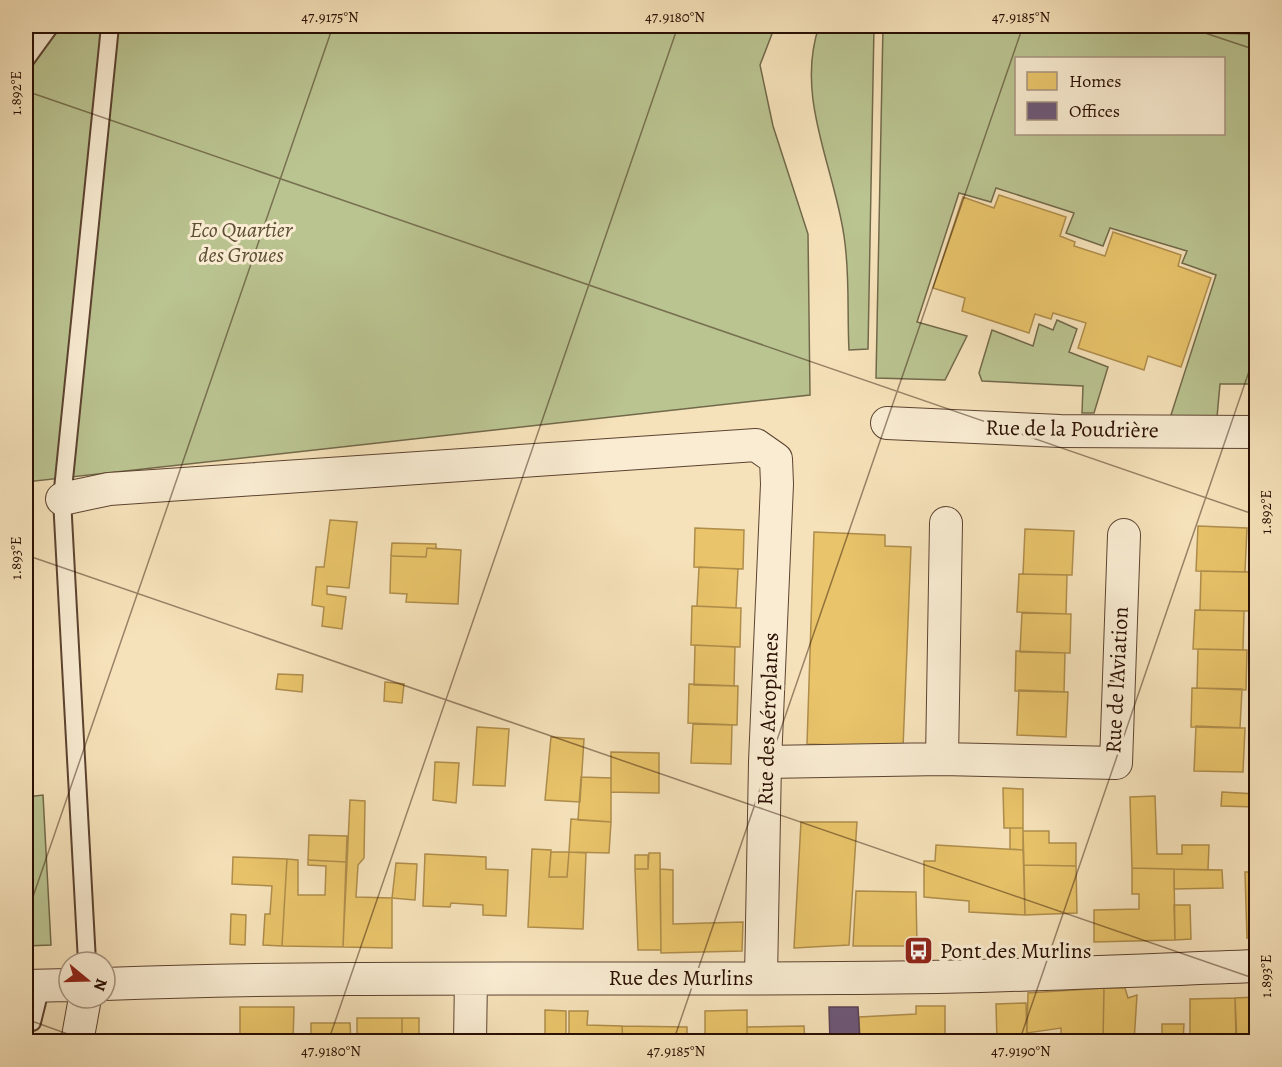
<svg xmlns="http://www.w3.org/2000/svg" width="1282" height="1067" font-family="Alegreya,serif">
  <rect width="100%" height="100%" fill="#f6e2ba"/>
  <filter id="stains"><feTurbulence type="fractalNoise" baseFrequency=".00333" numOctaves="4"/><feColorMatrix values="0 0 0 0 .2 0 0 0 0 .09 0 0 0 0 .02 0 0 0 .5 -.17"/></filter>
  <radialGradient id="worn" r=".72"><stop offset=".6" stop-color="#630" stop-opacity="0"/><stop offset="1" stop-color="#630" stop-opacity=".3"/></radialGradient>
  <path fill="#bac491" stroke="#72694a" stroke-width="1.5" fill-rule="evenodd" d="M26 26H775L760 65 773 126 808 234 810 395 26 482Z
    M819 26H874L868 349 849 350C847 313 850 273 844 236 834 166 795 97 819 26Z
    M883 26 1256 34V384H1220L1217 417 1170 418 1216 275 1182 263 1187 251 1110 228 1103 246 1066 233 1074 213 996 188 991 202 959 193 917 322 967 336 945 380 876 378ZM1016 58H1224V134H1016Z
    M1057 320 1077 329 1069 352 1108 367 1094 413H1082L1083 386 982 381 979 373 992 330 1033 346 1039 324 1053 330Z
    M43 795 51 945 26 946V797Z"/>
  <path fill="#e9c46a" stroke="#af8d4b" stroke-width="1.5" d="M999 195 1066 217 1060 236 1075 242 1074 246 1105 256 1113 232 1181 255 1178 266 1211 278 1181 367 1148 356 1144 370 1078 348 1086 323 1053 313 1051 319 1035 314 1029 333 962 311 965 298 933 288 963 197 994 208Z
    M330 520 357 522 349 588 327 586V594L346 597 342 629 322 626 324 607 312 605 316 567H324Z
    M1198 526 1247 528 1245 572 1196 571Z
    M695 528 744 530 743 569 694 567Z
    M1025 529 1074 531 1072 575 1023 574Z
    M814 532 885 535V546L911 547 903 748 807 744Z
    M392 543 436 544V549L427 548 426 557 391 556Z
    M427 548 461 550 458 604 406 602 407 594 390 593 391 556 426 557Z
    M699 567 738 569 736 608 697 606Z
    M1201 571 1250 572 1249 611 1200 610Z
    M1019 574 1067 575 1066 614 1017 612Z
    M692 606 741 608 740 647 691 645Z
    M1195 610 1244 611 1243 650 1193 649Z
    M1022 613 1071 614 1070 653 1020 652Z
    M695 645 735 647 734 686 694 685Z
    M1198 649 1247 650 1246 690 1197 688Z
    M1016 651 1065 653 1064 692 1015 691Z
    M278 674 303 675 302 692 276 689Z
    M385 682 404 684 402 703 384 701Z
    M689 684 738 686 737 725 688 723Z
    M1192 688 1242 689 1240 728 1191 727Z
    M1019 690 1068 692 1066 737 1017 735Z
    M693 724 732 725 731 764 691 763Z
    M1196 726 1245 728 1243 772 1194 771Z
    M477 727 509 729 505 786 473 785Z
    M551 737 584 739 580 802 545 800Z
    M611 752 659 753V793L611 792Z
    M435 762 459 763 456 803 433 800Z
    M581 777 611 778V822L578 820Z
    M1003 788 1023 789V828H1004Z
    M1222 792 1256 794V807L1221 806Z
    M1155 796 1157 854H1182V845H1209L1208 870 1132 868 1130 797Z
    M350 800 365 801 364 858 358 865 356 897 392 898V948L343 947Z
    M571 819 611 822 609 853 569 852Z
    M801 822H857L849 945 794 948Z
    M1010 828H1023V850L1010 849Z
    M1023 831H1049V843H1076V866L1024 865Z
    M309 835 347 836 346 862 308 860Z
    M936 845 1023 850 1025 915 969 912V901L924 897V861H935Z
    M532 849 551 850 549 877H567L569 852 586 853 583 929 528 927Z
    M551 852H569L567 877H549Z
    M649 853H660L661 950H638L635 869H648Z
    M425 854 486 857V869L508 870 506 916 483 915V905L451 903 450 907 423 906Z
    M635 855H648V869H635Z
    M233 857 287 859 282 946 263 945 265 914H270L272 886 232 884Z
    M287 859 298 860V895H325L326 866 308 865V860L346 862 343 947 282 946Z
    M396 863 417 864 415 900 392 898Z
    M1024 865 1076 866 1077 913 1025 915Z
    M1132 868 1174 869 1175 940 1094 942V910L1139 909V894H1132Z
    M660 869 673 870V924L743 922 742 951 661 953Z
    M1174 869 1222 870 1223 888 1174 889Z
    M1245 872H1256V938H1247Z
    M856 891 916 892 917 946H853Z
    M1174 905H1190L1191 939 1175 940Z
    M231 914 246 915 245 945 230 944Z
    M1104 988H1125L1128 998 1137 995 1134 1042H1103Z
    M1104 988 1103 1042H1061V1028L1027 1033 1028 993Z
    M1256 997V1041H1236L1235 998Z
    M1235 998 1237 1042H1190V999Z
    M1026 1003 1027 1042H997L996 1004Z
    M916 1006H945V1042H860L859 1017 916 1014Z
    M240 1007H294L293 1042H240Z
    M545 1010 566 1011V1039L545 1038Z
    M747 1010V1042H705V1011Z
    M569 1011H588L587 1025 622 1026 623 1042H569Z
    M357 1018H402V1042H357Z
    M402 1018H419V1042H402Z
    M311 1023H350L351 1042H311Z
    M1162 1024H1184L1183 1042H1162Z
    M622 1026 687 1027V1042H623Z
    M804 1026 805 1042H747V1027Z
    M211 1037V1042H191V1038Z
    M211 1037H240V1042H211Z
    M519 1037 566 1039V1042H519Z
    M145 1038H172V1042H145Z
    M172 1038H191V1042H172Z"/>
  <path fill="#6d597a" stroke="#594256" stroke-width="1.5" d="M829 1007H858L860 1042H830Z"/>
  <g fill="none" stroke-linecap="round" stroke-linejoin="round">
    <defs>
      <path id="lane" d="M26 59 50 26
        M87 962 62 499 110 26
        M26 1024 32 1022 41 986"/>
      <path id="street" d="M887 423 1060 431 1256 432
        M62 499 109 489 756 445 776 459 777 484 765 762 761 978
        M942 759 946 523
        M765 762 942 759 1116 763 1124 535
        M105 984C350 975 595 980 840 978 979 978 1118 971 1256 966
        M26 986 69 985
        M77 1042 85 998
        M470 1042 471 979"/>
    </defs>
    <use href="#lane" stroke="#5c4330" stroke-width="20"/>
    <use href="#street" stroke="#5c4330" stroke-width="34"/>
    <use href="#lane" stroke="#f9ecd2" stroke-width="16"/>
    <use href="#street" stroke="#f9ecd2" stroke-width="32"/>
  </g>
  <path fill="none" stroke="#290e02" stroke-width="1.5" stroke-opacity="0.45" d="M1184 26 1256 50M26 91 1256 515M26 555 1256 979M26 917 333 26M26 1019 90 1042M328 1042 678 26M673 1042 1023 26M1019 1042 1256 351"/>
  <defs>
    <symbol id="bus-square" viewBox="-11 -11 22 22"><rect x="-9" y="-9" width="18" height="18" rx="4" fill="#8f2418" stroke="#f9ecd2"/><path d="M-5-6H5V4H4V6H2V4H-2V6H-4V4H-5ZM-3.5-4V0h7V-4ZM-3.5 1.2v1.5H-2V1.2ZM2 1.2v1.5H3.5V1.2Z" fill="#fff"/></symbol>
  </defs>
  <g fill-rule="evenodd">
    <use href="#bus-square" x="902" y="934" width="33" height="33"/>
  </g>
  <g text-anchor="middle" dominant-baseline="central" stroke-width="6" stroke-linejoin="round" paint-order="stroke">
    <g font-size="22" font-style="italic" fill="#5c4e34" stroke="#f9ecd2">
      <text x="241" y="230">Eco Quartier<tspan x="241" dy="25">des Groues</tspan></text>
    </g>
    <g font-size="22" fill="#290e02" stroke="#f9ecd2">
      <text transform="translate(1072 429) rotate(1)">Rue de la Poudrière</text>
      <text transform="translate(1117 680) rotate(-87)">Rue de l'Aviation</text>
      <text transform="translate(768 719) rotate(-88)">Rue des Aéroplanes</text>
      <text x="681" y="978">Rue des Murlins</text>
    </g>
    <g font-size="22" fill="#290e02" stroke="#f9ecd2" text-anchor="start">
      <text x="940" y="951">Pont des Murlins</text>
    </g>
  </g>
  <rect width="1282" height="1067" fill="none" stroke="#f6e2ba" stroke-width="66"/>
  <rect x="1015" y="57" width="210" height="78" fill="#f9ecd2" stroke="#a6937f" stroke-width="1.5"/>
  <rect x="1027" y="72" width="30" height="18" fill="#e9c46a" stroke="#a6937f" stroke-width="1.5"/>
  <text x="1069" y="87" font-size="18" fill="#290e02">Homes</text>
  <rect x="1027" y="102" width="30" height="18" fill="#6d597a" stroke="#a6937f" stroke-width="1.5"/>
  <text x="1069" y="117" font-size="18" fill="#290e02">Offices</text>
  <g transform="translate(87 980) rotate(109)"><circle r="28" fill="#f9ecd2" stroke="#a6937f" stroke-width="1.5"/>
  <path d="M0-4.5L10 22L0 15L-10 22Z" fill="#8f2418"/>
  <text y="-9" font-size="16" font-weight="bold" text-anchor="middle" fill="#290e02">N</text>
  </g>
  <rect x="33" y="33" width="1216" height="1001" fill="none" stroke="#290e02" stroke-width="2"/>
  <g font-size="15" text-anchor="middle" fill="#290e02">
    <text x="330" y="22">47.9175°N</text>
    <text x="675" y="22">47.9180°N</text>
    <text x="1021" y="22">47.9185°N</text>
    <text transform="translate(16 93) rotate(-90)" y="5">1.892°E</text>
    <text transform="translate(1266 512) rotate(-90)" y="5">1.892°E</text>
    <text transform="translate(16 558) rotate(-90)" y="5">1.893°E</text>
    <text transform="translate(1266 976) rotate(-90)" y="5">1.893°E</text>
    <text x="331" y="1056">47.9180°N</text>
    <text x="676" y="1056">47.9185°N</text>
    <text x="1021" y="1056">47.9190°N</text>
  </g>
  <rect width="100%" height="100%" filter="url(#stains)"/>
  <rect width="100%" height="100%" fill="url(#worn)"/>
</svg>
